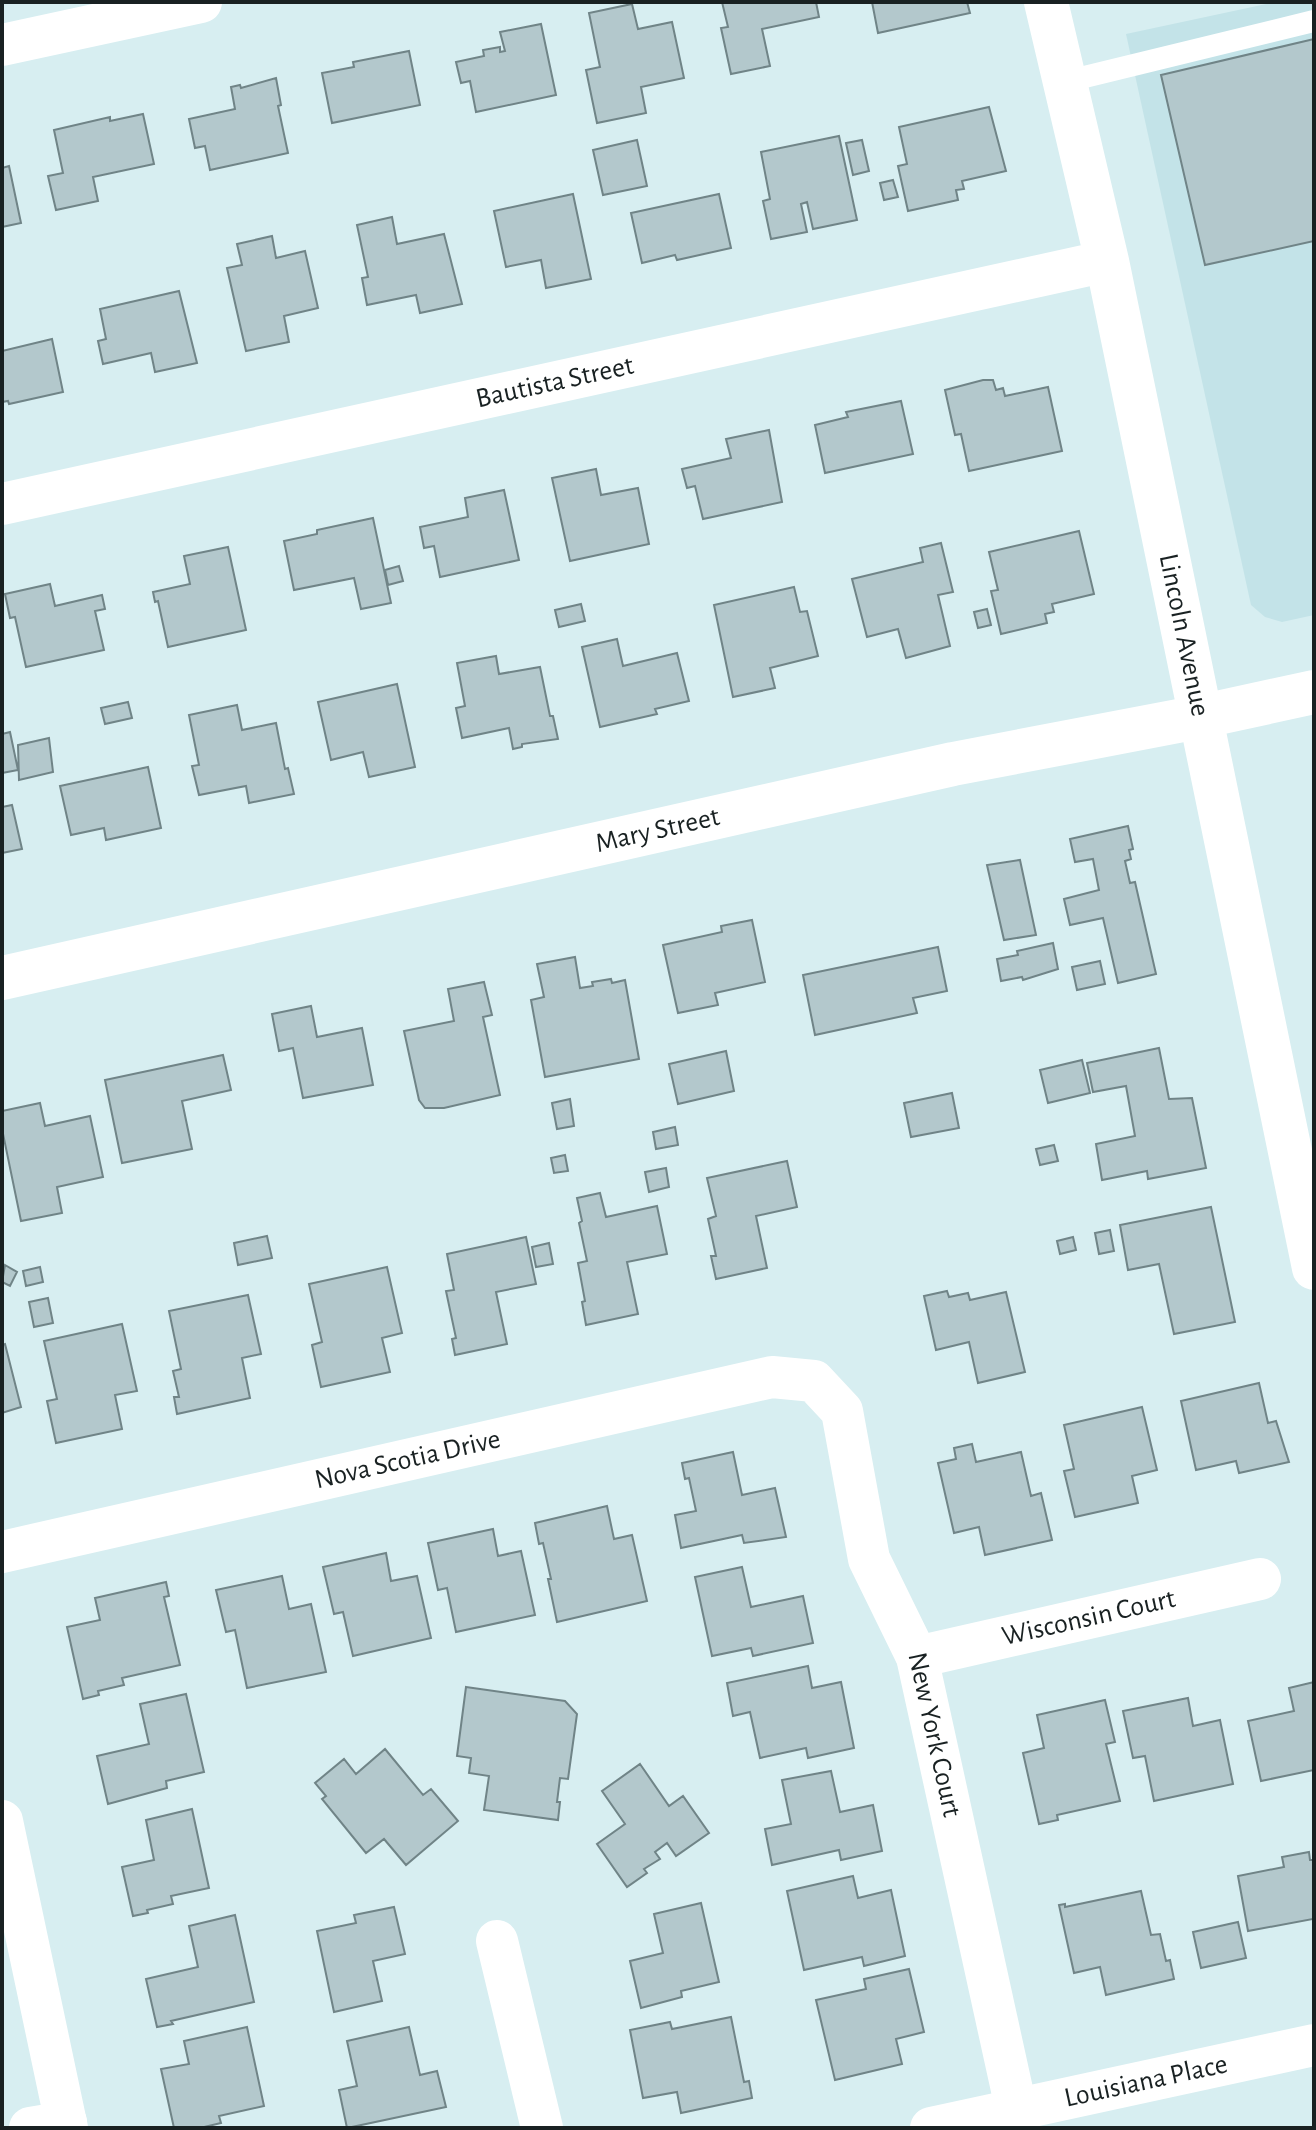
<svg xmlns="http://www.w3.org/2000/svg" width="1316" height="2130" font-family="'Alegreya Sans',sans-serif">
  <rect width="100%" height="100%" fill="#d7eef1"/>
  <path fill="#c3e3e8" d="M1275 2H1314V615L1282 622 1265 617 1251 605 1126 34Z"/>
  <path fill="#b3c8cc" stroke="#708487" stroke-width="2" d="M722 2H816L819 17 762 29 770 66 731 74 721 28 728 27Z
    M872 2H967L970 13 878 33Z
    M632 4 638 29 672 22 684 78 641 87 646 113 597 123 586 70 600 67 589 13Z
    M541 24 556 95 476 112 470 81 461 83 456 62 484 56 483 50 500 47V52L505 51 500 32Z
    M1314 39V241L1205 265 1161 75Z
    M409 51 420 105 332 123 322 73 354 67 353 62Z
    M276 78 281 105 278 106 288 153 210 170 205 146 195 148 189 119 235 109 231 87 240 85 241 88Z
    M989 107 1006 171 962 181 964 189 956 190 958 200 908 211 898 166 907 164 899 127Z
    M143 114 154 164 93 177 98 201 56 210 48 176 63 173 54 130 110 117V121Z
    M839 136 857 220 813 229 807 202 801 204 807 232 771 239 763 201 770 199 761 152Z
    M637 140 647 186 603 195 593 150Z
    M862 140 869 171 853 175 846 143Z
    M9 166 21 223 2 227V168Z
    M893 180 898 197 884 200 880 183Z
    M573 194 591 279 546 288 541 260 506 267 494 211Z
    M719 194 731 248 677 260 675 255 642 263 631 213Z
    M392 217 397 244 444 234 462 304 420 313 416 295 367 305 362 278 368 277 357 225Z
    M272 236 276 258 305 251 318 308 284 316 289 342 246 351 227 268 242 265 237 244Z
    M179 291 197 363 155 372 151 353 103 364 98 341 106 339 100 309Z
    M52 339 63 392 9 404 8 401 2 402V351Z
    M983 380H993L996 390 1003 388 1005 396 1048 387 1062 451 969 471 961 434 955 435 945 390Z
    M901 401 913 454 825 473 815 425 848 417 846 412Z
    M769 430 782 502 703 519 695 486 687 488 682 469 731 458 726 439Z
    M596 469 601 495 638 488 649 544 570 561 552 478Z
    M504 490 519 560 440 577 434 546 424 548 420 527 468 517 465 498Z
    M373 518 391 603 361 609 354 578 294 590 284 541 317 534V530Z
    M1079 531 1094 594 1052 604 1054 612 1045 614 1047 623 1001 634 991 591 998 590 989 552Z
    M941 543 953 592 938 595 950 646 906 658 898 629 867 637 852 579 923 562 920 548Z
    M228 547 246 630 168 647 158 601 155 602 153 592 190 584 184 556Z
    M399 566 403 581 388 585 385 570Z
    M50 584 55 606 102 595 105 609 95 611 104 650 26 667 15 617 10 618 5 594Z
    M794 587 800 612 807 611 818 656 770 668 775 688 733 697 714 605Z
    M581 604 585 621 559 627 555 610Z
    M987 609 991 625 978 628 974 612Z
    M617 639 623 666 677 653 689 701 655 709 657 714 600 727 582 647Z
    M496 656 499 674 540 667 550 716H553L558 739 522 744V747L513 749 509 728 462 738 456 708 465 706 457 663Z
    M397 684 415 767 369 777 363 752 331 760 318 702Z
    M128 702 132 718 105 724 101 708Z
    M237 705 242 730 276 723 285 769 288 768 294 794 249 803 246 786 199 795 192 766 199 765 189 715Z
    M10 732 18 770 2 773V734Z
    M49 738 53 772 19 780 18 745Z
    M148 767 161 828 106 840 104 828 71 835 60 786Z
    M12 805 22 849 2 853V807Z
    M1128 826 1133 849 1129 850 1131 859 1125 861 1130 883 1135 882 1156 974 1118 983 1103 918 1070 925 1064 899 1099 890 1093 859 1075 862 1070 839Z
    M1020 860 1036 935 1004 940 987 865Z
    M752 920 765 982 715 993 718 1005 678 1013 663 945 722 932 721 926Z
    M1053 943 1058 969 1023 980 1022 977 1001 981 997 959 1018 955 1017 951Z
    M938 947 947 991 913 998 917 1013 815 1035 803 975Z
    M575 957 580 988 593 986 592 982 611 979 612 983 625 980 639 1059 545 1077 531 1000 544 997 537 964Z
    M1100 961 1105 984 1077 990 1072 967Z
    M484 982 492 1015 483 1017 500 1095 444 1108H425L419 1100 404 1031 454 1021 448 989Z
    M311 1006 317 1037 362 1028 373 1085 303 1098 293 1048 279 1051 272 1014Z
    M1159 1048 1169 1099 1192 1098 1206 1168 1148 1179 1147 1171 1102 1180 1096 1144 1135 1136 1126 1086 1093 1092 1087 1063Z
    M726 1051 734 1091 678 1104 669 1064Z
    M223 1055 231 1090 182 1101 192 1149 122 1163 105 1080Z
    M1082 1060 1090 1093 1048 1103 1040 1070Z
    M952 1093 959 1128 911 1137 904 1103Z
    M570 1099 574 1126 557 1129 552 1103Z
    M40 1103 45 1126 90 1116 103 1177 57 1187 62 1213 21 1221 2 1129V1111Z
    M675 1127 678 1145 656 1149 653 1132Z
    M1054 1145 1058 1161 1040 1165 1036 1149Z
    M565 1155 568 1171 554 1173 551 1158Z
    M787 1161 797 1207 756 1216 767 1268 716 1279 711 1256H716L708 1219 716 1216 707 1178Z
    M666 1168 669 1187 649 1192 645 1172Z
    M600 1193 606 1217 657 1206 667 1254 627 1262 638 1314 586 1325 582 1302 585 1301 578 1263 587 1261 579 1223 582 1221 577 1198Z
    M1211 1207 1235 1322 1174 1334 1159 1264 1128 1270 1120 1225Z
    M1110 1230 1114 1251 1099 1254 1095 1233Z
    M267 1236 272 1258 238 1265 234 1243Z
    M526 1237 536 1284 496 1292 507 1344 455 1355 452 1339 456 1338 446 1291 454 1290 447 1254Z
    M1073 1237 1076 1250 1060 1254 1057 1241Z
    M549 1243 553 1264 536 1267 532 1247Z
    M5 1265 17 1272 10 1286 2 1282Z
    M40 1267 43 1282 26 1286 23 1271Z
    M387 1267 402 1333 382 1338 390 1372 321 1387 312 1345 322 1342 309 1284Z
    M947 1291 949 1297 968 1293 970 1300 1006 1292 1025 1372 978 1383 969 1342 936 1350 924 1296Z
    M248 1295 261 1354 242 1358 250 1398 177 1414 174 1397H179L173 1371 181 1369 169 1311Z
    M48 1298 53 1323 34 1327 29 1302Z
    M122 1324 137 1391 115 1395 122 1429 56 1443 47 1401 57 1399 44 1341Z
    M5 1344 21 1407 2 1413V1345Z
    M1259 1383 1268 1423 1276 1421 1289 1462 1239 1473 1236 1461 1196 1470 1181 1401Z
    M1142 1407 1157 1470 1132 1476 1138 1503 1075 1517 1064 1471 1074 1469 1064 1425Z
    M972 1444 976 1462 1021 1452 1031 1496 1041 1493 1052 1540 985 1555 979 1527 954 1533 938 1463 956 1459 954 1448Z
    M733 1452 742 1495 775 1488 786 1537 744 1543 742 1535 681 1548 675 1515 696 1511 689 1478 685 1479 682 1463Z
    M607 1506 614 1539 632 1535 647 1601 557 1622 548 1579H551L543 1543 539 1544 535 1523Z
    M493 1529 498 1556 521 1551 535 1615 456 1632 447 1588 438 1590 428 1543Z
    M386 1553 391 1581 417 1576 431 1638 353 1656 343 1612 334 1614 323 1567Z
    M742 1567 751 1607 803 1596 813 1643 753 1656 751 1648 712 1656 695 1577Z
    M282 1576 289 1609 311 1604 326 1672 247 1688 235 1630 226 1632 216 1590Z
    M166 1582 169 1596 164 1597 180 1665 122 1678 124 1685 98 1691 99 1695 83 1699 67 1627 100 1620 95 1598Z
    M808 1666 812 1688 841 1682 854 1748 808 1758 806 1748 760 1758 750 1712 733 1716 727 1683Z
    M1314 1682V1770L1261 1781 1248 1721 1294 1711 1289 1688Z
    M466 1687 565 1701 577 1714 568 1779 560 1778 557 1802H560L558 1820 484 1810 489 1776 469 1773 471 1758 457 1756Z
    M186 1694 204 1772 166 1781 167 1788 108 1804 97 1756 149 1744 140 1704Z
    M1188 1698 1193 1726 1220 1720 1233 1784 1154 1801 1145 1756 1133 1758 1123 1711Z
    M1105 1700 1115 1742 1106 1744 1120 1801 1057 1815 1058 1820 1039 1824 1023 1753 1044 1748 1037 1715Z
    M385 1749 423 1795 431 1789 458 1821 406 1865 384 1839 366 1853 322 1799 326 1796 315 1783 344 1759 356 1774Z
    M640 1764 669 1806 683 1796 709 1833 676 1856 667 1843 655 1852 660 1859 644 1869 647 1873 627 1887 597 1844 625 1824 602 1791Z
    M831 1771 840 1812 873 1805 882 1851 841 1860 839 1850 772 1865 765 1829 791 1824 782 1780Z
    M192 1809 209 1888 171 1896 173 1904 147 1910 148 1913 133 1916 122 1867 154 1860 146 1820Z
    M1309 1852 1310 1860H1314L1313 1919 1248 1931 1238 1876 1284 1867 1282 1857Z
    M853 1876 858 1898 891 1890 905 1956 864 1966 862 1957 804 1970 787 1891Z
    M1141 1891 1151 1935 1160 1934 1166 1961 1170 1960 1174 1979 1106 1995 1100 1967 1074 1973 1059 1905 1065 1904V1907Z
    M701 1903 719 1982 681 1991 682 1997 641 2008 630 1961 663 1953 654 1914Z
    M394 1907 405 1954 373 1961 382 2001 334 2012 317 1931 356 1923 354 1915Z
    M235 1915 254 2002 171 2021 173 2024 157 2027 146 1979 198 1967 189 1926Z
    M1238 1922 1246 1958 1201 1968 1193 1932Z
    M909 1969 924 2032 896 2039 902 2064 835 2080 816 2000 866 1989 864 1979Z
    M731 2017 744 2082 749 2081 752 2098 681 2113 677 2092 643 2098 630 2030 670 2022 672 2029Z
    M247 2027 264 2106 219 2116 221 2123 200 2128H174L161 2069 189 2064 184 2041Z
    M409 2027 420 2075 437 2071 446 2107 347 2128 339 2090 357 2086 347 2041Z"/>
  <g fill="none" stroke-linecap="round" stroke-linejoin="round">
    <path stroke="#fff" stroke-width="22" d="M1064 82 1314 21"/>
    <g stroke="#fff" stroke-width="42">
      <path d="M2 45 201 2"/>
      <path id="s1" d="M2 504 1107 261"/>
      <path id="s2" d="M2 1552 772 1377 814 1381 842 1411 869 1559 917 1657 1016 2108"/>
      <path id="s3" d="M917 1657 1260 1579"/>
      <path d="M2 1821 67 2128"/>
      <path d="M497 1941 542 2128"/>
      <path d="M30 2128 66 2122"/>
      <path id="s4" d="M931 2128 1314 2045"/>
    </g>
    <g stroke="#fff" stroke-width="44">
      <path id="s5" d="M1046 2 1107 261 1314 1268"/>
      <path id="s6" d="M2 978 953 764 1199 717 1314 692"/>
    </g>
  </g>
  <g text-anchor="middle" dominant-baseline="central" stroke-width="6" stroke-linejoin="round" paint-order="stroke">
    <g font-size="28" fill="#192122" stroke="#d7eef1">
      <text stroke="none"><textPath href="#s1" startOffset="566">Bautista Street</textPath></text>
      <text stroke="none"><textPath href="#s5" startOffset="648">Lincoln Avenue</textPath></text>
      <text stroke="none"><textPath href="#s6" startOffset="672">Mary Street</textPath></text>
      <text stroke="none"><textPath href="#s2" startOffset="416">Nova Scotia Drive</textPath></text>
      <text stroke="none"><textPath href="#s3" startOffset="176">Wisconsin Court</textPath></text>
      <text stroke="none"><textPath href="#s2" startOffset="1212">New York Court</textPath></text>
      <text stroke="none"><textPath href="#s4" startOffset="220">Louisiana Place</textPath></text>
    </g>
  </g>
  <rect width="1316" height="2130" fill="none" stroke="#192122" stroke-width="8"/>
</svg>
